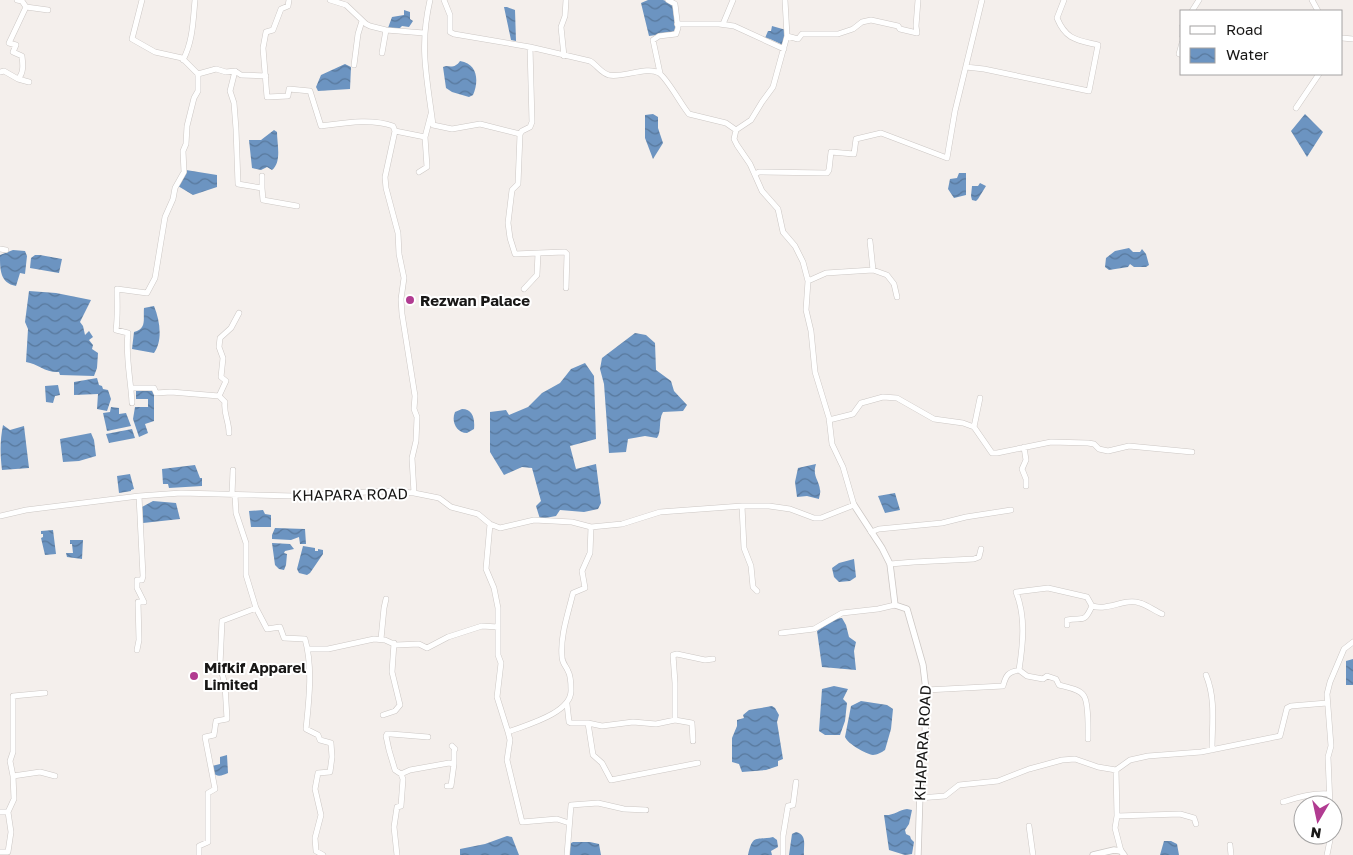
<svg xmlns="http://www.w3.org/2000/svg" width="1353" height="855" font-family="'Golos Text',sans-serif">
  <defs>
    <pattern id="water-waves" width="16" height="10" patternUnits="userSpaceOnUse" patternTransform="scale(1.25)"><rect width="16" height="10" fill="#6c94c1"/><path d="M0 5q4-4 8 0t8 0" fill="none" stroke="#58789c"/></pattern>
  </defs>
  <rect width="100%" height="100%" fill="#f4efec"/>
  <path fill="url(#water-waves)" d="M648 0H663L672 3 676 30 670 33 649 36 641 3Z
    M504 7H507L515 10 516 41 511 40Z
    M404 10 410 12V19L413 21 409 27 402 26 398 30H393L388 28 392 17 404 15Z
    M772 26 786 30 783 45 770 39 765 38 768 31H771Z
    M460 61C478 64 479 81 473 95L469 97 452 92 446 88 443 67 446 66C452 67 456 67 460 61Z
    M345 64 351 67 350 89 318 91 316 87 321 75Z
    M653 114 658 117V128L663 143 653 159 645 138V115Z
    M1305 114 1323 132 1307 157 1291 131Z
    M274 130 277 132C277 144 282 162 272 170L267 167 261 170 252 168 249 140H261Z
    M186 170 217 175V187L193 195 178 186Z
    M959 173H966V195L954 198 948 189 950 179 957 178Z
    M980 183 986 186 978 199 976 201 972 200 971 196 972 186H978Z
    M1129 248 1133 252H1140L1142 249 1146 254 1149 265 1146 267H1134L1130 264 1128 267 1109 270 1105 267 1106 258 1115 251Z
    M13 250 25 251 27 256 25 274 20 273 16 286C0 283 0 270 0 255Z
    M35 255H40L62 259 59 273 30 268 31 258Z
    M29 291 56 293 91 300 80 322 83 326 85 335 89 331 93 337 89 340 93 345 92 349 98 353 97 368 94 376 60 375 59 372C46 373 38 364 26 362L28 329 25 322Z
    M154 306C160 321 163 340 154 353L132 349 134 332C147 328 143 320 144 308Z
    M635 333 646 335 655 343 656 370 671 381 674 391 687 405 683 411 663 412C658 420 662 431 657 438L645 436 628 439 626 452 609 453 604 384 600 369 602 358Z
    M585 363 594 376 596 439 570 446 576 469 596 464 601 503 598 509 584 512 560 510 556 516 540 519 536 506 541 501 532 468 522 467 504 475 490 452V412L506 410 509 415 528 407 542 393 560 383 571 369Z
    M97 378 99 385 102 386 103 389 108 390 111 399 107 411 97 409 98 394 74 395V382Z
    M58 385 60 395 55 396 53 403 46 402 45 386Z
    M151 389 154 393V421L145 424 148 433 139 437 133 419 135 407H148V399H136V390Z
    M111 407 119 408V414L126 413 131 426 107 431 103 413 110 412Z
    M462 409C473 409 475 419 474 429L467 433C456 433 451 421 455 412Z
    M3 425 10 430 24 426 29 468 2 470C0 454 0 440 3 425Z
    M132 429 135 438 109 443 106 434Z
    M91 433 94 440 96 456 79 461 63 462 60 439Z
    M816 464C812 476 819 480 820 490 821 491 819 498 819 499L807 496 797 497 795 482 798 468Z
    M195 465 200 478H202V486L169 488 168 484H163L162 469Z
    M130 474 134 489 131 490V491L119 493 117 476Z
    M895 493 900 510 885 513 878 496Z
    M153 501 176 503 180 519 143 523 142 507Z
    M263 510 265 514 271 515V527H251L249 511Z
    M275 528 305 529 306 544H300L299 537 291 540 272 539V535Z
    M53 530 56 554 45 555 41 538 43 537V534H41V531Z
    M70 540H83L82 559 67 557 66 553H73L72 544H70Z
    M272 543 290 544 294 549 285 551 284 553 287 554 286 565 284 570 279 569 275 565Z
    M303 546 315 548V551H318V549L323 550V554L310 573 307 575 299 573 297 569Z
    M854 559 856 577 850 581 839 582 834 577 832 568 839 563Z
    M842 618 846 625 849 637 856 642 854 651 856 670 822 667 817 631 835 619Z
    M1353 659V685H1346V661Z
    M834 686 848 689 843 699 847 703 845 721 840 735H825L819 731 822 689Z
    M861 701 887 705 893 709 891 729 885 750C882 752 877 755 873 755 866 754 848 744 845 737L851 706Z
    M772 706 775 708 779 715 777 722 783 759 778 761V766L766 770 742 772 739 764 732 762V738L737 726V720L744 718 743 715 749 710Z
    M227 755 228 773C223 775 218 778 213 773L212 766 220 764V757Z
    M907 809 912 810 909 824 905 830 906 834 910 836 911 839 914 842 912 854 905 855 889 850 884 815C893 816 899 810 907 809Z
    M796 832C808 835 803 846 804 855H789L792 834Z
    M507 836 512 837 519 855H460V849L485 844Z
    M773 837 777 840 778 847 771 851 772 855H748C753 833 756 841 773 837Z
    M1164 841H1171L1177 844 1179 855H1160Z
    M573 842H590L599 844 601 855H569V844Z"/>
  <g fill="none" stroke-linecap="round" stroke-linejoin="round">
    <defs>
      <path id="minor" d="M17 0 22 1 26 7 9 43 16 45 13 52 22 56C23 64 24 73 18 79L29 82
        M142 0 132 39 155 52 182 58 198 74 216 69 226 72 235 71 241 75 266 76
        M289 0 288 6 281 9 273 30 266 32 263 48 267 97 288 96 289 89 310 91 321 126C344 123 371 118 393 126L395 131
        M330 0 346 5 366 24 370 26 386 30 424 33
        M430 0C419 48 427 77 433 125L452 129 480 124 520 134
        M444 0 450 15V32L454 34 530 47 590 61C597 65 601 73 609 75 623 78 647 66 659 73 667 78 682 106 689 114L726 123 736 130
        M1312 0 1318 11
        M26 7 48 10
        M1192 11 1199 0
        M677 24H719L734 26 784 49
        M723 24 733 0
        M1182 27V35
        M787 36 798 39 802 34H838L853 29 862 22 871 20 898 26 900 29 917 33 916 26 918 0
        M1342 38 1353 39
        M1182 43 1179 54 1182 55
        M382 53 386 30
        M564 56 561 27 565 16 566 0
        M183 60C193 41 193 21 195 0
        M354 65 358 34 362 21
        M966 67 984 69 1089 91 1098 45C1077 40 1066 40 1057 18L1064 0
        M235 71 230 91 234 103 236 129 238 184 262 188 263 200 297 206
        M0 72 4 71 18 79
        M660 73 653 40 659 36 676 34 678 28 675 4 668 0
        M1296 108 1319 74
        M736 130 751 120 762 102 773 87 787 36 785 0
        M425 137 431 114
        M755 174 759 172 827 173 829 170 831 152 854 154 856 139 881 133 947 158 955 111 982 0
        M262 188V176
        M870 241 873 270
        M0 249 6 250
        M538 253 565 252 567 254 566 288
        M808 281 826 273 873 270 887 275 894 284 897 297
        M524 289 537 275 538 253 515 254 510 238 508 223 512 190 518 184 520 134 522 131 530 127 532 122 530 47
        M131 388H154L156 393 171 392 219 396 225 402C223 412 229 421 229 433
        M219 396 226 381 221 377 223 358 219 347 220 338 231 328 239 313
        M132 403C131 381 125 355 128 333L116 330C118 316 117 303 117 289L147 293 155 278 165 217 173 199 175 188 184 172 183 151 186 144 187 126 194 98 198 91V74
        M829 420 853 414 861 403 865 402 883 397 897 398 934 419 963 423 974 427 992 453H997L1051 442 1088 443 1094 444 1099 449 1108 451 1129 446 1192 452
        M974 427 980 398
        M1024 447 1026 460 1022 469 1026 479V486
        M414 493 412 458 416 441 417 417 414 409 415 396 402 314 401 299 404 278 399 254 398 233 386 188 385 177 395 131 425 137 427 167 419 172
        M232 495 233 470
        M235 495 236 513 246 543V575L256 608 267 629 280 627 284 638 305 639C313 667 309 700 306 729L318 735 320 740 331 743 332 757 330 772 318 773 315 789 321 815 315 838 316 851 323 855
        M742 506 744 548 751 566 753 587 757 591
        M0 516 26 510 139 496 181 493 294 496 386 491 414 493 439 498 451 507 478 514 490 524 500 528 534 520 572 522 591 527 622 524 660 512 742 506H769L790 509 814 518H821L854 505 843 467 832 444 829 418 815 372 811 331 806 310 808 281 803 262 795 246 783 232 778 209 762 191 750 164 737 145 734 139 736 130
        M490 524 486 569 494 588 498 608V655L501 663 497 697 508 732
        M871 532 879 529 942 523 966 517 1011 510
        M890 564 914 562 974 559 979 557 981 549
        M1067 625V620C1083 617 1084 624 1092 606
        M781 633 814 629 842 613 878 609 895 605
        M384 640 381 639 384 608 386 599
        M308 649H328L374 639 385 640 396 645 419 644 427 648 448 637 482 626 498 627
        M137 650 139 640 138 602H144L137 588V580H142L143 576 139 496
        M1019 670 1027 676 1043 679 1047 676 1056 679 1059 685C1066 687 1080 689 1084 696 1089 704 1088 730 1088 739
        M1206 675C1216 699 1212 724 1212 750
        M926 690 1003 686C1006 675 1008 672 1019 670 1023 644 1026 617 1016 592L1048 588 1087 597 1092 606C1109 611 1124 598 1140 603 1147 605 1155 611 1162 614
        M567 704 569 722 571 723H588L602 726 633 722 656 724 675 720 692 723 693 741
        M383 715 395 711 400 705 392 672 394 643
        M675 720V683L673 655 677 654 705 660 713 659
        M588 723 593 755 602 763 611 780 698 763
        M452 746 455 749 454 751V764
        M401 774 410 770 449 763 454 764 451 786H447
        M13 776 40 772 55 776
        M919 798 945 796 959 785 998 781 1029 769 1062 760 1075 759 1098 767 1116 770
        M1283 802C1299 797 1312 793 1329 794
        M1330 805 1328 757 1331 746 1327 694 1330 682 1344 649 1353 642
        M0 812H8
        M1117 816 1180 814 1194 818 1196 824
        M569 823 557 819 522 822 507 760 510 740 508 732C526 725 572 713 571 690 571 684 571 676 568 671 566 666 562 663 562 657 560 636 568 614 573 593L585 588 582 571 590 553 591 527
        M1029 826 1033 855
        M1230 845 1231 855
        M1121 851 1115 828 1117 816 1116 770 1130 760 1148 756 1201 752 1280 736 1287 708 1291 706 1327 703
        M0 852H8L11 832 8 812 14 799 13 776 10 761 13 752V696L45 693
        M199 855V846L208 842V793L215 789 205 737 214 735 216 721 227 719 225 685 220 665 222 621 256 608
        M397 855 394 827 397 807 401 806 403 779 401 774 395 770 389 750 386 736 387 734H391L428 737
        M567 855 571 805 598 803 624 809 646 810
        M783 855V836L788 806 793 805 796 782
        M1327 855 1331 835"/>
      <path id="tertiary" d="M854 505 882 548 890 564 895 605 907 609 923 665 926 690 925 741 921 760 918 855
        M1093 855 1114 850 1121 851 1124 855"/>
    </defs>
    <use href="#minor" stroke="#ccc7c4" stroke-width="6"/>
    <use href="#tertiary" stroke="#ccc7c4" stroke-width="7"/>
    <use href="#minor" stroke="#fff" stroke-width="5"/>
    <use href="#tertiary" stroke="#fff" stroke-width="5.5"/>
  </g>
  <g fill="#b13b91" stroke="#fff" stroke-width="2">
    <circle cx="410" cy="300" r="5"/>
    <circle cx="194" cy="676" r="5"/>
  </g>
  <g text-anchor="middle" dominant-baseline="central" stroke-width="4" stroke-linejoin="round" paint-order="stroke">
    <g font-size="15" font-weight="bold" fill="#181716" stroke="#fff" text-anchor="start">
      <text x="420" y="300">Rezwan Palace</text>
      <text x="204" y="667">Mifkif Apparel<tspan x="204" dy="17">Limited</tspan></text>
    </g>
    <g font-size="15" fill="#181716" stroke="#fff">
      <text transform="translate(350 494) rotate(-1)">KHAPARA ROAD</text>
      <text transform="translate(922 743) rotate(-87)">KHAPARA ROAD</text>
    </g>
  </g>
  <rect x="1180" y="10" width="162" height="65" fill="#ffffff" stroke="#a3a2a2"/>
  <rect x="1190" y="26" width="25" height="8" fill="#ffffff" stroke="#a3a2a2"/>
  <text x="1226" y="35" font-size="15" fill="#181716">Road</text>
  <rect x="1190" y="48" width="25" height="15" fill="url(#water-waves)" stroke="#a3a2a2"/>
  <text x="1226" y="60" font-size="15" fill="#181716">Water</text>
  <g transform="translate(1318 820) rotate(189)"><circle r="24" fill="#ffffff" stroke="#a3a2a2"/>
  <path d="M0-4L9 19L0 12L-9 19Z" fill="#b13b91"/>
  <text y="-8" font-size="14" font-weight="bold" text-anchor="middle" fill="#181716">N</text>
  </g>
</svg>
